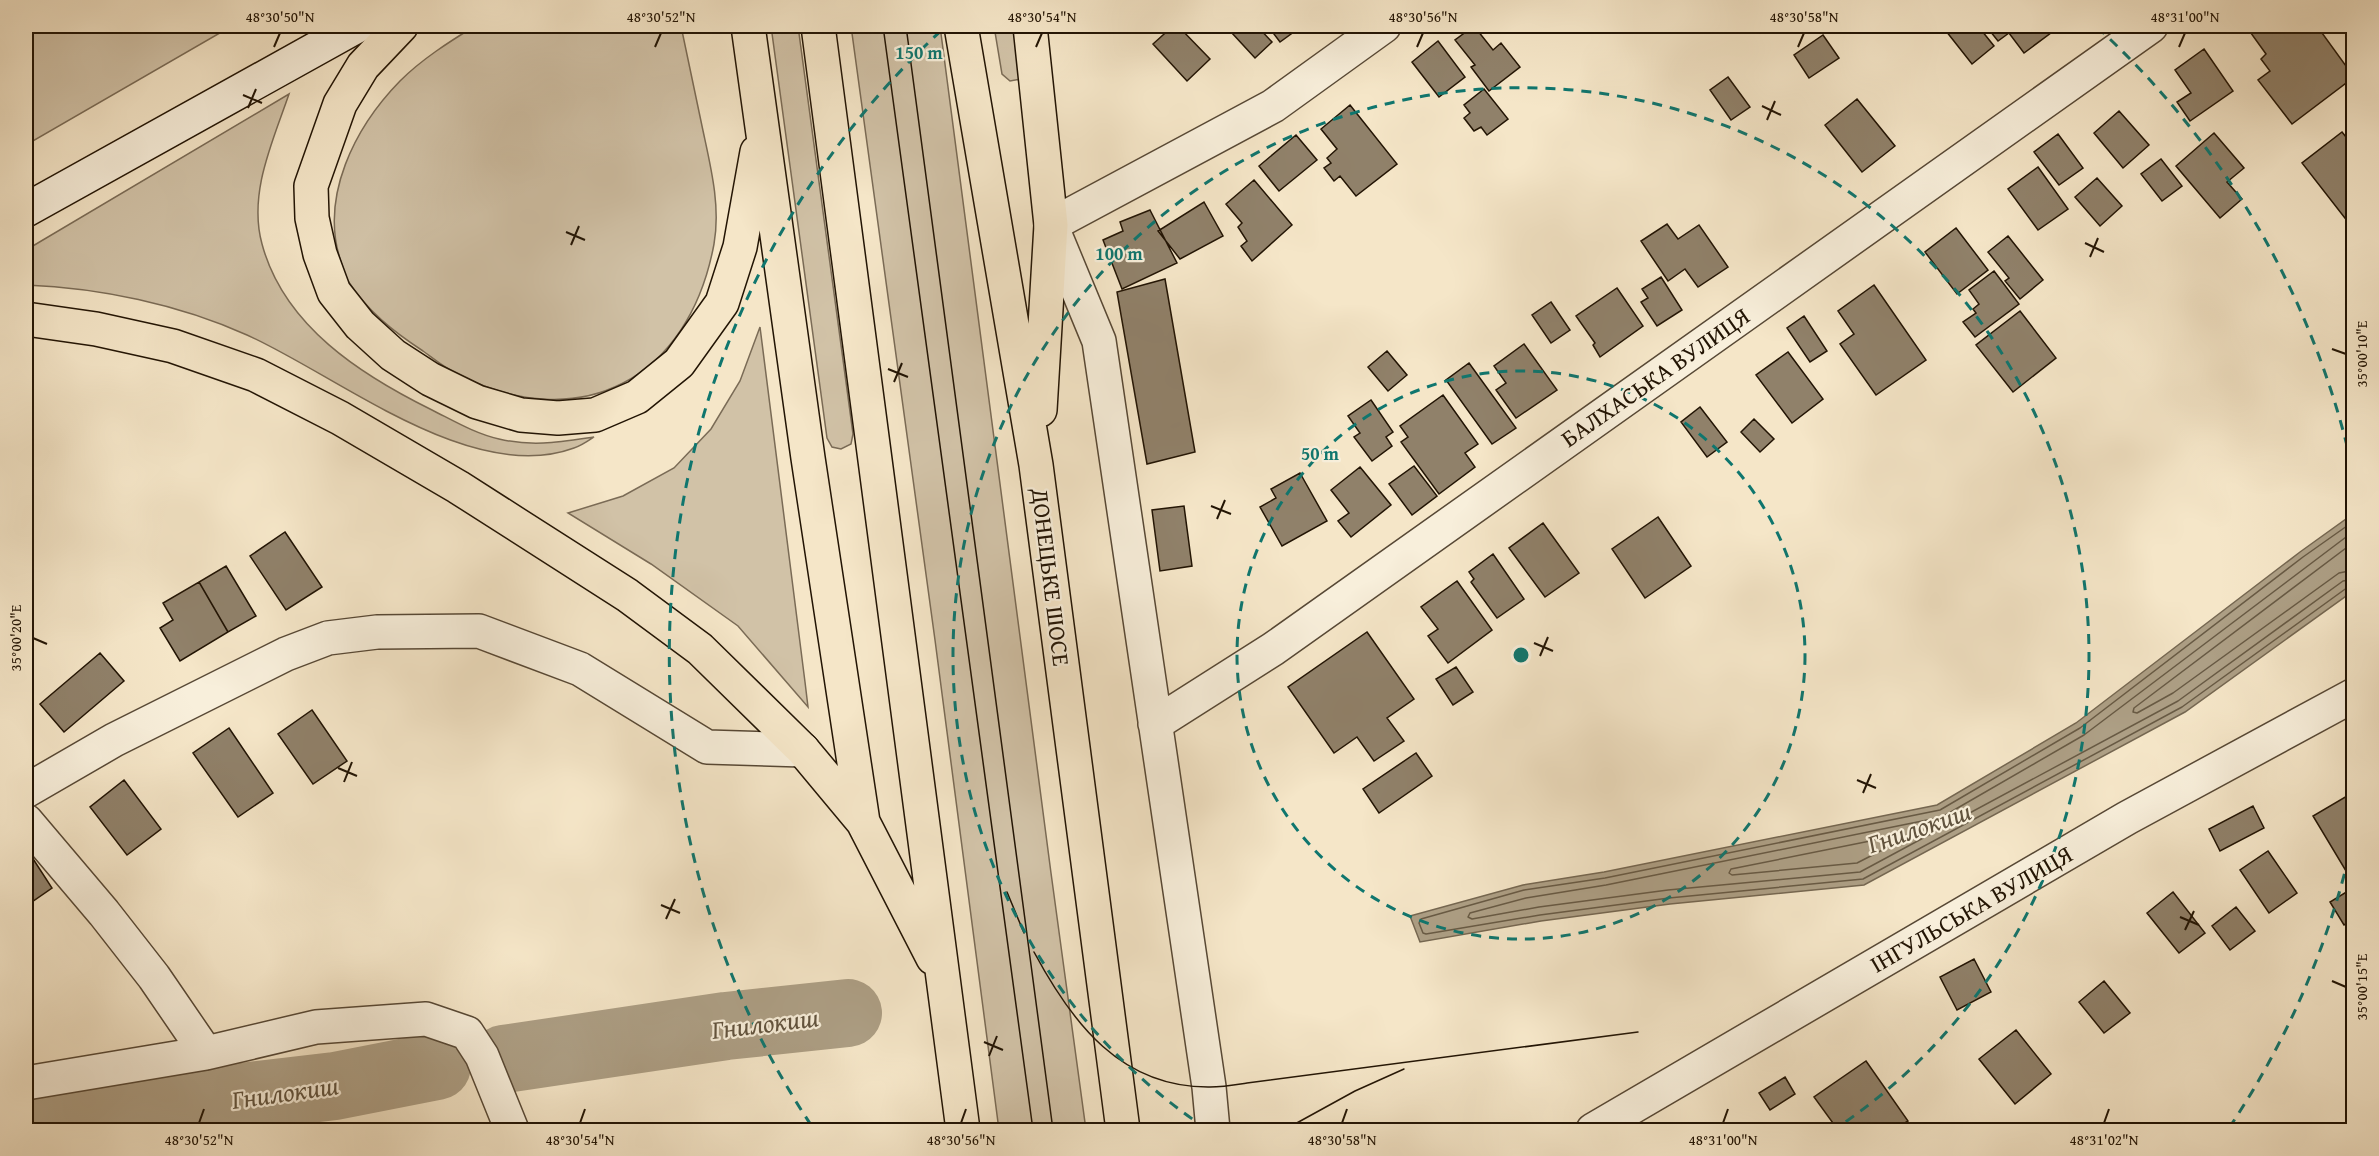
<svg xmlns="http://www.w3.org/2000/svg" width="2379" height="1156" font-family="'Gentium Book Plus',serif">
  <rect width="100%" height="100%" fill="#f5e6c8"/>
  <filter id="stains"><feTurbulence type="fractalNoise" baseFrequency=".00333" numOctaves="4"/><feColorMatrix values="0 0 0 0 .2 0 0 0 0 .09 0 0 0 0 .02 0 0 0 .5 -.17"/></filter>
  <radialGradient id="worn" r=".72"><stop offset=".6" stop-color="#630" stop-opacity="0"/><stop offset="1" stop-color="#630" stop-opacity=".3"/></radialGradient>
  <path fill="#d1c2a7" stroke="#7a6b56" stroke-width="1.5" d="M26 26H232L26 145Z
    M475 26H681C688 59 695 93 702 126 710 164 721 205 714 244 689 379 581 437 457 374 445 368 434 359 423 351 394 332 367 311 348 281 345 276 343 269 341 262 319 197 355 127 400 81 422 59 449 42 475 26Z
    M771 26H798L853 434 851 444 841 449 832 447 827 438Z
    M851 26H940L1051 873 1086 1130H999L935 640Z
    M994 26H1023L1021 79 1010 81 1002 74Z
    M289 94C273 141 248 193 262 244 284 326 361 375 432 410 454 421 476 434 499 439 533 447 560 442 594 437 588 441 581 446 574 448 471 486 337 375 247 335 178 304 100 288 26 285V250Z
    M760 327 805 682 808 707 738 626 651 564 568 513 623 496 674 468 711 429 740 381Z"/>
  <path fill="#ad9f85" stroke="#756751" stroke-width="1.5" d="M2353 514V591L2185 712 1864 885 1670 904 1541 921 1420 942 1410 916 1523 885 1604 872 1937 805 2076 723 2300 552Z"/>
  <g fill="none" stroke-linecap="round" stroke-linejoin="round">
    <path stroke="#685a44" stroke-width="1.5" d="M2354 521 2303 557 2080 728 1940 810 1605 878 1524 890 1421 919 1419 923 1423 933 1426 934 1540 915 1669 898 1863 879 2182 707 2348 587 2354 586
      M2354 531 2084 735 1942 817 1606 885 1526 898 1470 913 1468 917 1472 919 1539 907 1668 890 1860 872 2178 701 2343 581 2354 579
      M2354 542 2134 708 2133 712 2137 713 2173 693 2339 573 2354 570
      M1895 836 1899 838 1898 842 1857 863 1732 875 1729 873 1731 869Z"/>
    <path stroke="#ad9f85" stroke-width="68" d="M504 1059 726 1026 848 1013
      M26 1128 132 1110 335 1086 437 1066"/>
  </g>
  <path fill="#90816a" stroke="#221404" stroke-width="1.5" d="M1173 26H1178L1210 59 1187 81 1153 44Z
    M1241 26H1257L1272 42 1255 58 1232 33Z
    M1268 26H1302L1280 42Z
    M1474 26 1493 50 1501 43 1520 67 1489 91 1471 67 1475 65 1455 40Z
    M1951 26H1978L1994 46 1972 64 1946 31Z
    M1986 26H2058L2059 27 2024 53 2009 33 1998 41Z
    M2249 26H2317L2354 77 2292 124 2258 80 2270 71 2261 59 2266 54 2248 29 2251 27Z
    M1823 35 1839 58 1809 78 1794 55Z
    M1438 41 1465 77 1439 97 1412 62Z
    M2204 49 2233 91 2190 121 2177 102 2191 93 2175 70Z
    M1728 77 1750 107 1731 120 1710 90Z
    M1484 89 1508 119 1487 135 1481 127 1474 131 1464 118 1470 113 1464 105Z
    M1857 99 1895 146 1862 172 1825 125Z
    M1350 105 1397 164 1356 196 1340 176 1334 181 1324 168 1331 163 1327 158 1337 149 1321 129Z
    M2119 111 2149 145 2123 168 2094 133Z
    M2342 132 2354 147V218L2348 222 2302 163Z
    M2214 133 2244 168 2227 182 2242 199 2220 218 2176 166Z
    M2058 134 2083 168 2059 185 2034 152Z
    M1296 135 1317 160 1279 191 1259 166Z
    M2161 159 2182 186 2162 201 2141 174Z
    M2038 167 2068 209 2038 230 2008 189Z
    M2097 178 2122 206 2100 226 2075 197Z
    M1254 180 1292 225 1252 261 1241 246 1247 241 1238 227 1242 223 1226 204Z
    M1204 202 1223 236 1180 259 1158 231Z
    M1150 210 1177 263 1122 289 1103 240 1123 231 1120 222Z
    M1667 224 1678 239 1699 225 1728 267 1698 287 1685 269 1668 281 1641 241Z
    M1956 228 1988 270 1957 294 1925 252Z
    M2008 236 2043 280 2020 299 2005 281 2009 278 1988 252Z
    M1994 271 2019 304 1975 337 1963 322 1976 313 1973 309 1979 304 1969 290Z
    M1661 277 1682 310 1657 326 1641 302 1648 298 1642 289Z
    M1165 279 1195 452 1147 464 1117 292Z
    M1874 285 1926 360 1876 395 1840 344 1854 334 1838 311Z
    M1617 288 1643 326 1600 357 1593 345 1595 343 1576 316Z
    M1551 302 1570 330 1551 343 1532 315Z
    M2020 311 2056 358 2013 392 1976 345Z
    M1804 316 1827 351 1810 362 1787 328Z
    M1524 344 1557 390 1516 418 1496 390 1506 383 1494 366Z
    M1387 351 1407 375 1388 391 1368 367Z
    M1788 352 1823 399 1792 423 1756 375Z
    M1469 363 1516 428 1492 444 1446 380Z
    M1443 395 1478 444 1465 453 1475 467 1439 494 1401 442 1408 437 1400 426Z
    M1371 400 1393 432 1386 437 1392 446 1372 461 1354 437 1360 433 1348 416Z
    M1700 407 1727 442 1707 457 1681 422Z
    M1754 419 1774 439 1760 452 1741 432Z
    M1414 466 1437 496 1412 515 1389 484Z
    M1360 467 1391 505 1351 537 1338 521 1349 513 1331 490Z
    M1300 473 1327 521 1282 546 1260 507 1276 498 1271 489Z
    M1184 506 1192 566 1160 571 1152 510Z
    M1658 517 1691 566 1645 598 1612 549Z
    M1543 523 1579 573 1545 597 1509 548Z
    M285 532 322 587 286 610 250 556Z
    M1493 554 1524 599 1497 618 1471 582 1474 579 1469 572Z
    M226 566 256 616 228 632 199 582Z
    M1457 581 1492 630 1448 663 1428 636 1438 629 1421 607Z
    M199 582 228 632 180 661 160 628 173 620 163 603Z
    M1367 632 1414 699 1387 718 1404 741 1374 761 1357 737 1334 753 1288 687Z
    M100 653 124 681 64 732 40 704Z
    M1456 667 1473 692 1453 705 1436 679Z
    M312 710 347 761 313 784 278 734Z
    M229 728 273 793 238 817 193 753Z
    M1416 753 1432 776 1379 813 1363 789Z
    M124 780 161 829 127 855 90 807Z
    M2347 796 2354 807V873L2349 876 2313 816Z
    M2253 806 2264 828 2220 851 2209 829Z
    M26 848 52 888 26 906Z
    M2268 851 2297 893 2269 913 2240 870Z
    M2348 891 2354 900V919L2344 925 2330 902Z
    M2173 892 2205 933 2179 953 2147 913Z
    M2236 907 2255 931 2230 950 2212 926Z
    M1974 959 1991 992 1957 1010 1940 977Z
    M2104 981 2130 1013 2104 1033 2079 1002Z
    M2016 1030 2051 1074 2015 1104 1979 1059Z
    M1866 1061 1908 1121 1894 1130H1838L1814 1097Z
    M1785 1077 1795 1094 1770 1110 1759 1093Z"/>
  <g fill="none" stroke-linecap="round" stroke-linejoin="round">
    <defs>
      <path id="minor" d="M1155 724 1273 649 2151 26
        M26 791 114 740 286 654 328 638 377 632 479 631 580 669 707 747 803 750
        M26 821 104 913 154 977 206 1053 316 1027 426 1019 467 1033 482 1056 512 1130
        M26 1083 206 1053
        M1213 1130 1209 1087 1099 341 1051 225 1273 106 1384 26
        M1593 1130 2127 818 2354 695"/>
      <path id="secondary" d="M26 210 357 26"/>
      <path id="trunk" d="M401 26 363 66 340 104 311 186 312 218 320 254 334 292 360 325 393 355 430 379 477 402 521 415 558 418 595 415 637 397 679 363 722 303 740 247 757 152
        M748 26 808 458 863 822 933 958
        M818 26 963 1130
        M961 26 1036 465 1123 1130
        M1030 26 1051 225 1040 410
        M26 319 96 329 173 346 256 375 340 418 458 487 627 595 700 649 803 750 863 822"/>
    </defs>
    <use href="#minor" stroke="#574835" stroke-width="36"/>
    <use href="#secondary" stroke="#221404" stroke-width="36"/>
    <use href="#trunk" stroke="#221404" stroke-width="36"/>
    <use href="#minor" stroke="#f8efdb" stroke-width="33"/>
    <use href="#secondary" stroke="#f8efdb" stroke-width="33"/>
    <use href="#trunk" stroke="#f5e6c8" stroke-width="33"/>
    <path stroke="#221404" stroke-width="1.5" d="M883 26 1033 1130
      M906 26 1053 1130
      M1007 892 1024 933
      M1034 952C1072 1023 1121 1088 1210 1087 1222 1087 1234 1085 1247 1083L1638 1032
      M1284 1130 1355 1091 1404 1069"/>
  </g>
  <path fill="none" stroke="#221404" stroke-width="2" d="M274 47 280 33M655 47 661 33M1036 47 1042 33M1417 47 1423 33M1798 47 1804 33M2179 47 2185 33M243 95 262 103M1762 106 1781 115M248 108 256 89M1767 120 1775 101M566 232 585 240M2085 243 2104 252M571 245 579 226M2090 257 2098 238M2332 349 2346 354M888 369 908 377M894 382 902 363M1211 506 1231 514M1217 519 1225 500M33 638 47 644M1534 643 1553 651M1540 656 1548 637M338 768 357 776M1857 780 1876 788M344 782 352 762M1863 793 1871 774M661 905 680 913M2180 917 2199 925M666 919 675 899M2185 930 2194 911M2332 981 2346 987M984 1042 1003 1050M989 1056 997 1036M199 1123 204 1109M580 1123 585 1109M961 1123 966 1109M1342 1123 1347 1109M1723 1123 1728 1109M2104 1123 2109 1109"/>
  <g fill="none" stroke="#0f766e" stroke-width="3" stroke-dasharray="10 8">
    <circle cx="1521" cy="655" r="284"/>
    <path d="M1207 1129A568 568 0 1 1 1835 1129"/>
    <path d="M2353 839A852 852 0 0 1 2231 1125M811 1125A852 852 0 0 1 945 27M2097 27A852 852 0 0 1 2353 471"/>
  </g>
  <g text-anchor="middle" dominant-baseline="central" stroke-width="4.5" stroke-linejoin="round" paint-order="stroke">
    <g font-size="24" fill="#221404" stroke="#f8efdb">
      <text transform="translate(1655 377) rotate(-35)">БАЛХАСЬКА ВУЛИЦЯ</text>
      <text transform="translate(1051 577) rotate(83)">ДОНЕЦЬКЕ ШОСЕ</text>
      <text transform="translate(1971 909) rotate(-30)">ІНГУЛЬСЬКА ВУЛИЦЯ</text>
    </g>
    <g font-size="26" font-style="italic" fill="#61533e" stroke="#f8efdb">
      <text transform="translate(1919 827) rotate(-19)">Гнилокиш</text>
      <text transform="translate(765 1023) rotate(-7)">Гнилокиш</text>
      <text transform="translate(285 1092) rotate(-8)">Гнилокиш</text>
    </g>
  </g>
  <circle cx="1521" cy="655" r="9" fill="#0f766e" stroke="#f8efdb" stroke-width="3"/>
  <g font-size="18" text-anchor="middle" font-weight="bold" fill="#0f766e" stroke="#f8efdb" stroke-width="4.5" stroke-linejoin="round" paint-order="stroke">
    <text x="919" y="59">150 m</text>
    <text x="1119" y="260">100 m</text>
    <text x="1320" y="460">50 m</text>
  </g>
  <rect width="2379" height="1156" fill="none" stroke="#f5e6c8" stroke-width="66"/>
  <rect x="33" y="33" width="2313" height="1090" fill="none" stroke="#221404" stroke-width="2"/>
  <g font-size="15" text-anchor="middle" fill="#221404">
    <text x="280" y="22">48°30'50"N</text>
    <text x="661" y="22">48°30'52"N</text>
    <text x="1042" y="22">48°30'54"N</text>
    <text x="1423" y="22">48°30'56"N</text>
    <text x="1804" y="22">48°30'58"N</text>
    <text x="2185" y="22">48°31'00"N</text>
    <text transform="translate(2362 354) rotate(-90)" y="5">35°00'10"E</text>
    <text transform="translate(16 638) rotate(-90)" y="5">35°00'20"E</text>
    <text transform="translate(2362 987) rotate(-90)" y="5">35°00'15"E</text>
    <text x="199" y="1145">48°30'52"N</text>
    <text x="580" y="1145">48°30'54"N</text>
    <text x="961" y="1145">48°30'56"N</text>
    <text x="1342" y="1145">48°30'58"N</text>
    <text x="1723" y="1145">48°31'00"N</text>
    <text x="2104" y="1145">48°31'02"N</text>
  </g>
  <rect width="100%" height="100%" filter="url(#stains)"/>
  <rect width="100%" height="100%" fill="url(#worn)"/>
</svg>
